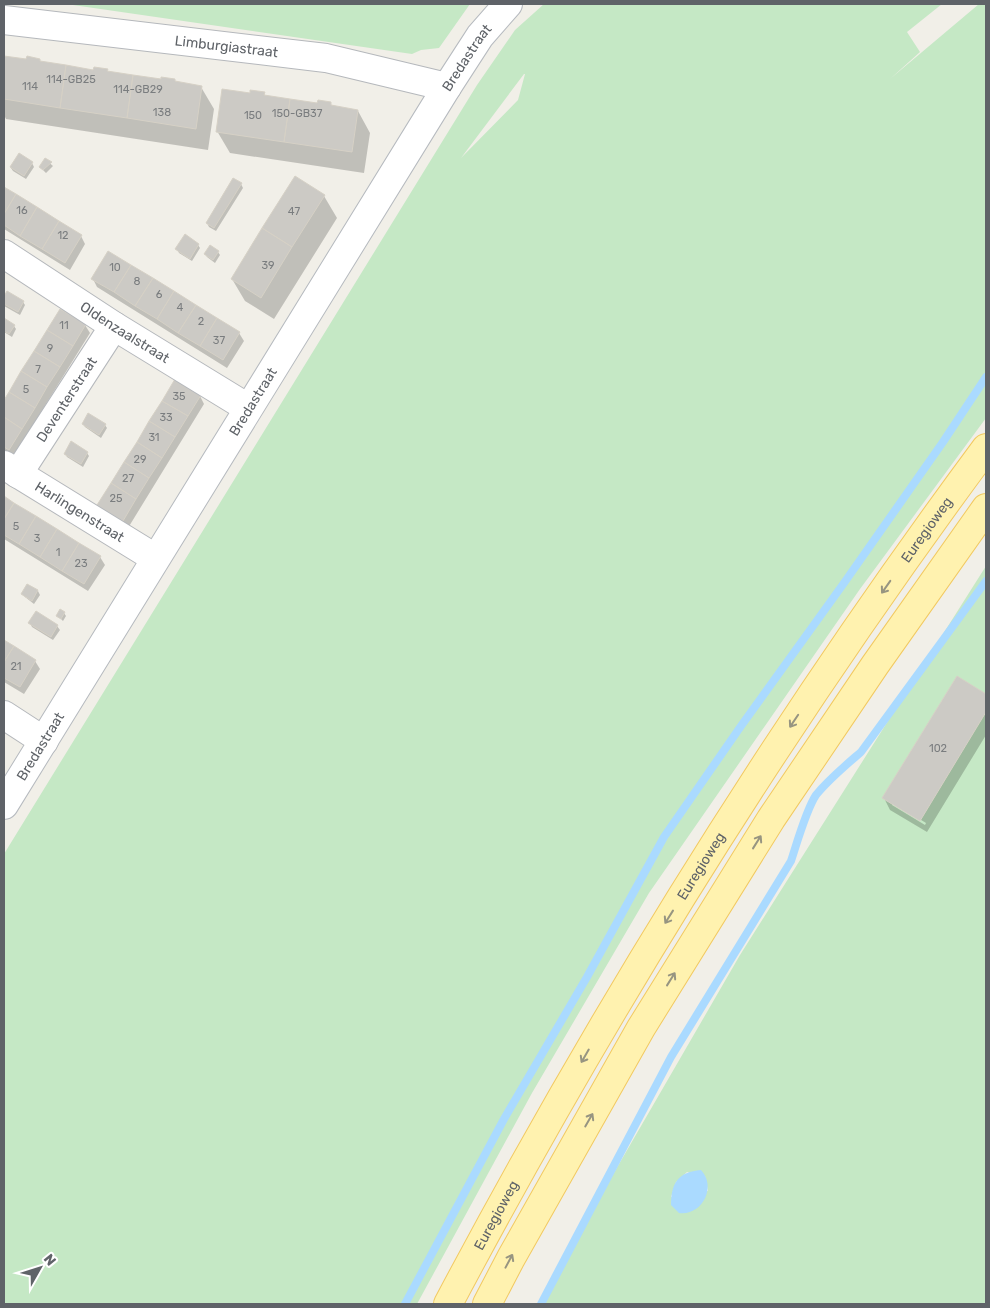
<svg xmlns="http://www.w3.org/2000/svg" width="990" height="1308" font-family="Rubik,sans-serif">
  <rect width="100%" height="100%" fill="#f1efe8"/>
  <path fill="#c5e8c5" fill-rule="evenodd" d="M66 4H470L439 48 421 50 412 54Z
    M544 4H942L907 32 920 52 890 79 979 4H986V418L860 589 649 893 532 1093 417 1304H4V854L477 85 515 30ZM525 74 518 100 461 158 524 74Z
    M986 566V1304H538L740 955ZM687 1172 705 1176 708 1191 671 1197 676 1182Z"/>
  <path fill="#aadaff" d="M701 1170C717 1187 702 1216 679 1213L671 1205C671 1183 678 1172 701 1170Z"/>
  <path fill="#0003" fill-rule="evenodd" d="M4 57 94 71 107 70 108 73 162 81 174 80 176 83 201 87 214 109 208 150 6 119 4 115Z
    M251 94H264L266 97 319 105 330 103 332 107 358 111 370 133 364 173 230 153 217 131Z
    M45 159 53 166 46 173 40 167Z
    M32 163 34 167 26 179 13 171 11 168Z
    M234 180 241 184 243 188 216 231 209 227 207 223Z
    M4 188 81 236 85 244 70 270 4 229Z
    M324 196 337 218 274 319 245 301 232 279Z
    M198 245 200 248 192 261 179 253 177 249Z
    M218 252 220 255 215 263 207 257 205 254Z
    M93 279 239 333 244 341 227 368 97 287Z
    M7 292 23 302 25 305 20 315 4 306V298Z
    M60 310 85 325 90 333 13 457 4 451V403Z
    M4 320 14 326 16 329 12 337 4 332Z
    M200 396 204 404 128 528 104 513 99 505Z
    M83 424 105 425 107 428 101 438 85 427Z
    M87 453 89 456 83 467 67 457 65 454Z
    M4 498 100 557 105 565 88 591 4 539Z
    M28 585 38 591 40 595 34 604 25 597 23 594Z
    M36 613 57 626 60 630 53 640 32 627 30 623Z
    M64 613 66 616 63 621 58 616Z
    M4 641 35 661 40 669 24 694 4 682Z
    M957 678 986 696V735L927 832 890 810 884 798ZM892 802 926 823 925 825 892 805Z"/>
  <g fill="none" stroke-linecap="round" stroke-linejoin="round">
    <path stroke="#aadaff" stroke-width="8" d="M405 1304 504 1119 587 977 664 837 741 726 844 583 943 442 986 377
      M541 1304 671 1057 791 861C797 843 806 810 816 795 829 779 846 765 861 752L986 581"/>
  </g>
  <path fill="#cccac5" stroke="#d6d1c6" d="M4 56 26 59 27 56 40 59V61L66 65 60 108 4 99Z
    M66 65 93 70 94 67 108 69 107 71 133 75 127 118 60 108Z
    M133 75 161 79V77L175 79V81L202 86 196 129 127 118Z
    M222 89 250 93V90L265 92 264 95 290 99 284 142 216 132Z
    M290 99 317 103 318 100 331 102V105L358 110 352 152 284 142Z
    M19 153 33 162 24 176 10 167Z
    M45 158 52 162 43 170 39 167Z
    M295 176 325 195 292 247 262 228Z
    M233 178 242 183 214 228 206 223Z
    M4 187 16 194 4 214Z
    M16 194 37 207 20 236 4 225V214Z
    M37 207 59 221 42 249 20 236Z
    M59 221 82 235 65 263 42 249Z
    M262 228 292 247 261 298 231 279Z
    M185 234 199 244 190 259 175 249Z
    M210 245 219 251 213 260 204 254Z
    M108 251 131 265 114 292 91 279Z
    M131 265 153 278 135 306 114 292Z
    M153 278 174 291 157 319 135 306Z
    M7 291 24 301 18 312 4 304V296Z
    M174 291 196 305 178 333 157 319Z
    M196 305 217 318 200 346 178 333Z
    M60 309 86 324 73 346 47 330Z
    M4 318 15 325 9 334 4 331Z
    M217 318 240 332 223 360 200 346Z
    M47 330 73 346 60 367 34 351Z
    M34 351 60 367 47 387 21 371Z
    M21 371 47 387 35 408 9 392Z
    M175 379 201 395 188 416 162 401Z
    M9 392 35 408 22 429 4 417V400Z
    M162 401 188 416 175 437 149 421Z
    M88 413 106 424 99 435 82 424Z
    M4 417 22 429 9 450 4 447Z
    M149 421 175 437 162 458 137 442Z
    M71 441 88 452 81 464 64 454Z
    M137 442 162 458 149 478 124 462Z
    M124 462 149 478 136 499 111 483Z
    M111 483 136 499 123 521 97 505Z
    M4 496 14 503 4 519Z
    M14 503 36 516 19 544 4 535V519Z
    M36 516 57 529 40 557 19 544Z
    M57 529 79 543 62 571 40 557Z
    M79 543 101 556 84 584 62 571Z
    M27 584 38 590 32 601 21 594Z
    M60 609 65 612 61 619 56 616Z
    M36 611 58 625 51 637 28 623Z
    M4 640 14 646 4 662Z
    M14 646 36 660 20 687 4 678V662Z
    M957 676 986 694V712L920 821 882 798Z"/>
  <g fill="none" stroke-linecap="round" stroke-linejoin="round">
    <defs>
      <g id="street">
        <path id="s1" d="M4 20 326 58 447 87"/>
        <path id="s2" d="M4 254 114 326 248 408"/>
        <path id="s3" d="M4 465 155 558"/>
        <path id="s4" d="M18 474 114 326"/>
        <path d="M4 715 44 741"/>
      </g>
      <g id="secondary">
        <path id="s5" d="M4 805 447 87 480 36 508 4"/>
      </g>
      <g id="primary">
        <path id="s6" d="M448 1304C606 1006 785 719 986 448"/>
        <path d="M487 1304 511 1258 641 1028 771 819 875 665 986 508"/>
      </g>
    </defs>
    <use href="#street" stroke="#b5b8bc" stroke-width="30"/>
    <use href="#secondary" stroke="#b6babf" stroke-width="30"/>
    <use href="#primary" stroke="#f2c960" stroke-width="30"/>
    <use href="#street" stroke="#fff" stroke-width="28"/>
    <use href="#secondary" stroke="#fff" stroke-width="28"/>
    <use href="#primary" stroke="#fff2af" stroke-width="28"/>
  </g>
  <defs><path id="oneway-shaft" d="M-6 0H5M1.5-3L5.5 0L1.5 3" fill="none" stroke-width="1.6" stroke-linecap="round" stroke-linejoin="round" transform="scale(1.25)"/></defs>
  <g stroke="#979581">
    <use href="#oneway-shaft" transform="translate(886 587) rotate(125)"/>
    <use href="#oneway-shaft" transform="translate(794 721) rotate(124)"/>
    <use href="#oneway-shaft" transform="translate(757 842) rotate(-58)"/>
    <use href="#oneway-shaft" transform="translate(669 917) rotate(122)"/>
    <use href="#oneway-shaft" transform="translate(671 979) rotate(-58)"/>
    <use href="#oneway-shaft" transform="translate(585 1056) rotate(120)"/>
    <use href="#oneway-shaft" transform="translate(589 1120) rotate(-60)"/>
    <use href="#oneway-shaft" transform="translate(509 1261) rotate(-62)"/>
  </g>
  <g text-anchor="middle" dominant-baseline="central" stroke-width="4" stroke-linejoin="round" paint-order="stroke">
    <g font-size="11" fill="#7a7d7f">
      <text x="71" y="79">114-GB25</text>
      <text x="30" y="86">114</text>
      <text x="138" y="89">114-GB29</text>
      <text x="162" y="112">138</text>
      <text x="297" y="113">150-GB37</text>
      <text x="253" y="115">150</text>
      <text x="22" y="210">16</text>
      <text x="294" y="211">47</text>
      <text x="63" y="235">12</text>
      <text x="268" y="265">39</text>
      <text x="115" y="267">10</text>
      <text x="137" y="281">8</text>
      <text x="159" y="294">6</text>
      <text x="180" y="307">4</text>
      <text x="201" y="321">2</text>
      <text x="64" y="325">11</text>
      <text x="219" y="340">37</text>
      <text x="50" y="348">9</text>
      <text x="38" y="369">7</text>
      <text x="26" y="389">5</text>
      <text x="179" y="396">35</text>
      <text x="166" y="417">33</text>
      <text x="154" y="437">31</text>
      <text x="140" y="459">29</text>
      <text x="128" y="478">27</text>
      <text x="116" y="498">25</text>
      <text x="16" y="526">5</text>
      <text x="37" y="538">3</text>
      <text x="58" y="552">1</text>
      <text x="81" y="563">23</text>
      <text x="16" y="666">21</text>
      <text x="938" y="748">102</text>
    </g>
    <g font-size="14" fill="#5f6368" stroke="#fff">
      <text stroke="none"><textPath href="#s1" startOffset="224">Limburgiastraat</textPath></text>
      <text stroke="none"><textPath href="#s5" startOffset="879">Bredastraat</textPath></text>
      <text stroke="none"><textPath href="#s2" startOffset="144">Oldenzaalstraat</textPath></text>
      <text stroke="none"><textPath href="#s4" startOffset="89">Deventerstraat</textPath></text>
      <text stroke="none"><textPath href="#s5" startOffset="474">Bredastraat</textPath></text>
      <text stroke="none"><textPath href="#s3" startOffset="89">Harlingenstraat</textPath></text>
      <text stroke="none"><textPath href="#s6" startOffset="911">Euregioweg</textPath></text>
      <text stroke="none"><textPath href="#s5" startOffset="69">Bredastraat</textPath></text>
      <text stroke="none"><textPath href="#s6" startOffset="506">Euregioweg</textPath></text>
      <text stroke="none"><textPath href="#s6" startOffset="101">Euregioweg</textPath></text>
    </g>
  </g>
  <rect width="990" height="1308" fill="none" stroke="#5f6368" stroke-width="10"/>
  <g transform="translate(40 1268) rotate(51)" stroke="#ffffff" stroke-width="4" paint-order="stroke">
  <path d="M0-4L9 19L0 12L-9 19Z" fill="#5f6368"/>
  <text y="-8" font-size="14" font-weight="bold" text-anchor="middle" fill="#5f6368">N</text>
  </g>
</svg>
